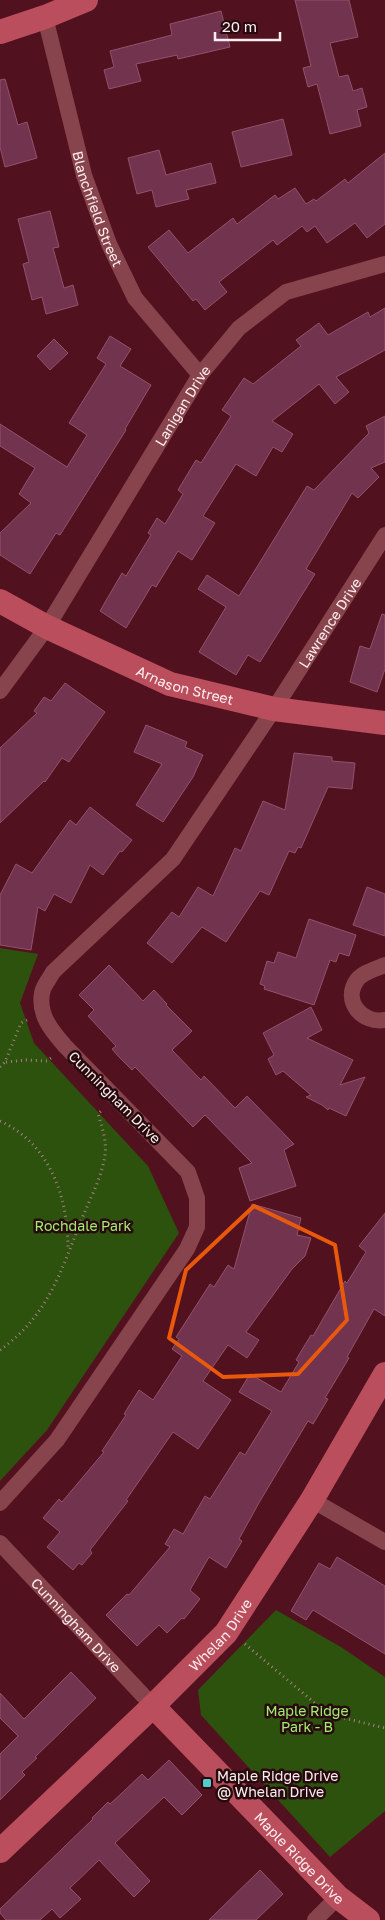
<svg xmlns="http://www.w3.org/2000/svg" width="385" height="1920" font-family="'Golos Text',sans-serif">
  <rect width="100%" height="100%" fill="#52111e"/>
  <path fill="#2d520e" d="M0 948 38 954 20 1003 34 1043 148 1166 179 1233 47 1430 0 1481Z
    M276 1610 341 1647 385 1677V1811L330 1857 201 1715 198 1690Z"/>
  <path fill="#72334f" stroke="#93516c" d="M295 0H349L358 37 330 43 339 77 348 75 353 91 362 88 367 107 357 110 361 126 330 134 317 84 308 87 303 68 311 66Z
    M221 11 230 47 178 59 177 55 136 64 141 81 109 89 104 70 114 67 110 51 172 35 170 24Z
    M5 79 18 125 27 122 37 158 5 167 0 147V80Z
    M283 119 292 155 241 167 232 132Z
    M159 150 166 175 211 163 216 183 186 190 189 199 156 207 152 190 137 194 128 158Z
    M385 153V224L367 238 355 223 327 243 315 226 307 232 302 226 277 245 273 240 219 282 227 292 205 310 196 299 193 301 148 247 169 230 188 253 233 218 237 224 275 195 278 199 295 188 306 204 314 199 316 201 345 179 348 183Z
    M50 211 59 247 53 248 64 288 73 285 78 305 46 314 42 297 32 300 23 264 29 262 18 219Z
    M385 308V350L336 377 349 392 335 404 319 384 272 421 293 434 282 452 273 447 256 476 236 464 203 516 215 523 192 560 178 551 156 587 152 585 126 628 100 611 122 573 126 576 151 535 148 533 157 518 165 524 183 494 178 490 196 460 201 463 231 416 222 410 244 378 253 384 301 346 296 340 319 323 328 335 368 312 370 317Z
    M110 336 131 349 120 366 151 385 125 429 126 430 60 535 56 533 30 574 0 555V533L31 503 19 494 35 468 0 446V424L67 467 87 435 69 423 106 364 97 358Z
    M54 339 68 353 50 370 37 356Z
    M385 416V462L371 468 379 477 358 498 352 493 306 569 315 574 260 662 248 655 236 675 199 652 226 607 198 589 207 575 239 596 307 486 314 490 369 433 366 426Z
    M382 614 385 615V669L377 692 350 682 360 646 370 649Z
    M65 683 105 712 69 762 62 758 45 782 44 781 0 823V748L37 713 34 711 44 697 51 701Z
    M146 725 187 742 185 747 203 755 193 777 163 822 136 805 162 764 134 752Z
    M294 753 332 757V761L355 763 352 789 328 787 301 848 298 847 295 853 289 851 269 895 260 891 226 942 202 927 172 963 147 943 172 912 179 917 198 887 213 896 235 848 241 851 263 801 285 810Z
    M90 807 132 840 122 852 120 851 103 875 90 865 71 903 54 894 45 911 38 907 31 950 0 945V895L16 864 32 873 70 820 76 825Z
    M367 887 385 894V936L353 925Z
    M309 919 356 935 349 956 339 953 336 962 330 960 314 1005 264 989 265 986 260 984 267 961 274 963 278 952 296 958Z
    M109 965 143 1001 154 990 167 1004 166 1005 192 1031 172 1050 201 1080 204 1076 235 1108 247 1096 294 1144 284 1150 296 1186 250 1201 239 1168 252 1163 205 1115 193 1127 135 1067 132 1070 119 1057 112 1049 116 1046 88 1016 94 1010 79 995Z
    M311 1007 322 1030 307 1038 353 1060 340 1085 365 1077 346 1116 329 1108 328 1110 322 1105 306 1097 311 1095 283 1071 276 1075 268 1059 274 1055 263 1033Z
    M252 1204 301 1218 297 1235 311 1238 305 1256 292 1269 246 1332 259 1340 247 1358 228 1345 203 1381 231 1400 198 1449 173 1432 126 1500 128 1501 90 1550 92 1553 82 1565 79 1563 73 1570 47 1547 60 1532 43 1518 59 1499 62 1502 104 1452 102 1451 126 1415 124 1414 139 1390 153 1400 182 1356 172 1349 179 1339 176 1337 210 1284 214 1287 228 1265 234 1269Z
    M385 1213V1316L374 1309 347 1357 349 1358 325 1398 328 1399 313 1424 308 1421 260 1501 239 1539 242 1541 226 1568 209 1557 190 1590 200 1599 184 1619 182 1618 167 1633 159 1625 137 1646 106 1615 127 1594 129 1595 170 1547 165 1544 174 1529 183 1534 205 1496 210 1499 240 1452 245 1455 272 1411 239 1392 250 1374 281 1392 299 1362 296 1360 300 1353 311 1335 313 1336 345 1281 347 1283 366 1252 359 1246Z
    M337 1557 385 1586V1654L313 1610 306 1620 291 1611 319 1563 330 1569Z
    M71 1672 96 1698 35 1757 37 1758 22 1772 25 1775 0 1800V1754L18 1736 0 1718V1693L24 1719Z
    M169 1760 202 1795 182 1815 164 1797 115 1843 150 1881 134 1897 99 1860 70 1888 81 1899 60 1918 52 1909 40 1920H6L0 1913V1909L93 1819 92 1818 108 1802 110 1804 122 1793 142 1774 148 1780Z
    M260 1870 283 1894 256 1920H209Z"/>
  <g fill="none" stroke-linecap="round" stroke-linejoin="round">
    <path stroke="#a87e85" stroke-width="3" stroke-dasharray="1 4" stroke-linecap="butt" d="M6 1062 26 1060 47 1061 51 1058
      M0 1067 5 1062 21 1023 27 1020
      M0 1121C50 1144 68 1197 68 1248
      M0 1350C50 1314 61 1270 83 1216 91 1197 102 1176 105 1155 107 1141 102 1127 98 1114L102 1110
      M245 1644 323 1710 335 1716 385 1728"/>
    <g stroke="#88444c" stroke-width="16">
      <path id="s1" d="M45 17 84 175 109 244 135 298 200 375"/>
      <path id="s2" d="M0 691 47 627 200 375 239 328 286 292 385 264"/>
      <path d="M385 965C376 969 363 972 357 980 342 1001 362 1024 385 1020"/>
      <path d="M312 1500 385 1542"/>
      <path id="s3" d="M0 1503 57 1440 187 1249 197 1227V1198L188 1172 65 1046C52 1031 38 1015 42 993 43 986 50 978 53 972L173 859 274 709 385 535"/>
      <path id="s4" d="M0 1543 153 1706"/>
      <path d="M315 1920 338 1897"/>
    </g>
    <g stroke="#ba4e5d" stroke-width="24">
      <path d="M0 32 45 17 86 0"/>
      <path id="s5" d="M0 601 47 627 170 684 274 709 385 723"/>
      <path id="s6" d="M153 1706 338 1897 368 1920"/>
      <path id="s7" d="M0 1851 153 1706 226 1633 312 1500 385 1374"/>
    </g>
  </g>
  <path fill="none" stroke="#e8590c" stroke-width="4" stroke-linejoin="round" d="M254 1206 335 1245 347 1320 298 1374 223 1377 169 1338 186 1270Z"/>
  <rect fill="#52cdcc" stroke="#260a0e" stroke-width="2" x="202" y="1778" width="10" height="10" rx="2.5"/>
  <g text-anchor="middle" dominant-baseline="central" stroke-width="5" stroke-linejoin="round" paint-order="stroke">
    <g font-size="14" fill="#ffeeef" stroke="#260a0e">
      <text stroke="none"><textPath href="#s1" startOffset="199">Blanchfield Street</textPath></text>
      <text stroke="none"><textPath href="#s2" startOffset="339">Lanigan Drive</textPath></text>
      <text stroke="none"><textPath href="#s3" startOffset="1105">Lawrence Drive</textPath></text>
      <text stroke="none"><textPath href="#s5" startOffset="204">Arnason Street</textPath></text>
      <text transform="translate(115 1097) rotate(45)">Cunningham Drive</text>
      <text stroke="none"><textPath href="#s4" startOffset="112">Cunningham Drive</textPath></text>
      <text stroke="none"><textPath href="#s7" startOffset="309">Whelan Drive</textPath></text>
      <text stroke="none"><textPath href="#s6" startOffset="211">Maple Ridge Drive</textPath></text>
    </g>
    <g font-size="14" fill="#a2ed70" stroke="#260a0e">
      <text x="83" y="1225">Rochdale Park</text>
      <text x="307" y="1710">Maple Ridge<tspan x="307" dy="16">Park - B</tspan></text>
    </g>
    <g font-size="14" fill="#ffeeef" stroke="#260a0e" text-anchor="start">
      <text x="217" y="1775">Maple Ridge Drive<tspan x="217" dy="16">@ Whelan Drive</tspan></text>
    </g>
  </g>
  <path d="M215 32v8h65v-8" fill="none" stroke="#ffeeef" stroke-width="2.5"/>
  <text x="222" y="32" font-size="15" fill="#ffeeef" stroke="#260a0e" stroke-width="4" paint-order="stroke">20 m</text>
</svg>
